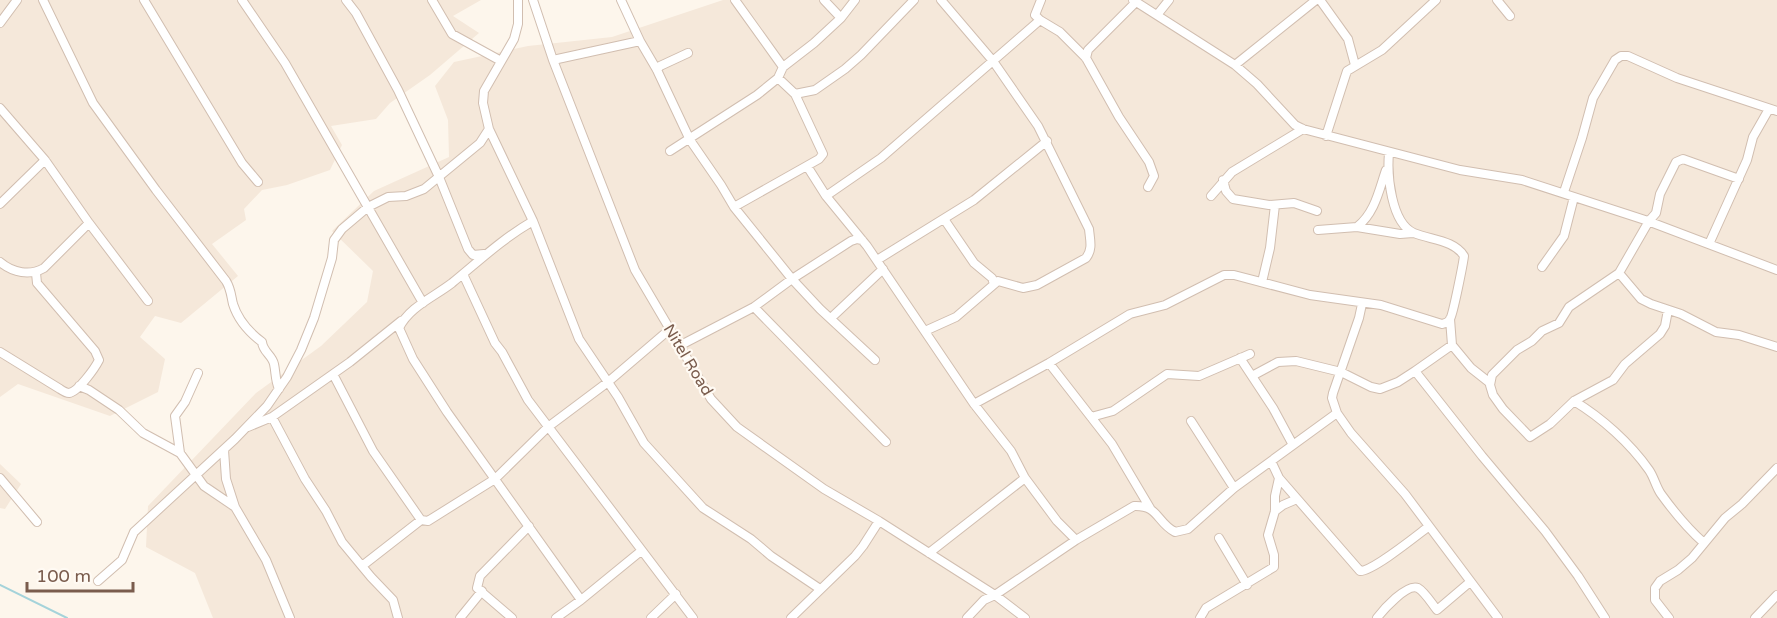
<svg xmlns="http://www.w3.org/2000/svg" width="1777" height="618" font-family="'Varela Round',sans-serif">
  <rect width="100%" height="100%" fill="#fdf6ec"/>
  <path fill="#f5e8da" d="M0 0H481L453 16 479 33 430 75 390 103 376 119 331 126 342 145 330 170 287 185 262 190 244 209 246 220 212 244 238 276 181 323 155 316 140 337 165 359 158 392 110 416 18 384 0 397Z
    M723 0H1777V618H213L195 573 146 547 148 506 256 393 321 346 367 302 373 271 332 231 374 191 449 157 448 120 435 86 454 62 528 46 612 37Z
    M0 464 21 484 5 509 0 508Z"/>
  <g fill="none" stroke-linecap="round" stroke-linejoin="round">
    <path stroke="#a5d3da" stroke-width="2" d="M0 585 67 618"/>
    <defs>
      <path id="minor" d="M43 0 93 103 156 190 226 281C231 289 231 296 233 304 238 320 250 333 262 342 263 352 272 355 274 364 276 373 275 380 279 389
        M144 0 242 163 258 182
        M242 0 285 63 423 303
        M346 0 356 13 398 90 439 177 468 249 473 255 484 254
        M432 0 452 34 501 61
        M518 0V24L514 39 484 91 483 103 489 129 533 221 579 339 618 397 644 443 703 508 751 539 771 556 820 589
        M533 0 553 60 635 270 711 399 737 427 824 489 879 521 995 595 1025 618
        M621 0 640 41
        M735 0 783 67
        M824 0 841 18
        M1041 0 1035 15 1040 20 1060 32 1086 58 1119 117 1149 162 1154 176 1148 187
        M1133 0 1235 65 1257 84 1295 125 1303 129 1460 170 1522 180 1645 220 1777 270
        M1320 0 1348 39 1355 65
        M1497 0 1510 16
        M1157 15 1169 0
        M0 23 17 0
        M1086 58 1088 50 1136 2
        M553 60 640 41 657 70 690 140 721 185 734 207 792 279 820 309 875 360
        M1235 65 1316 0
        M657 70 660 66 688 53
        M795 94 815 90 845 69 861 55 914 0
        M0 108 45 160 89 223 148 301
        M1326 136 1347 71 1382 50 1436 0
        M670 151 757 95 778 78 783 67 814 43 841 18 855 0
        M807 166 826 196 867 246 974 404 1011 451 1025 478 1057 521 1076 540
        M1223 180 1226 191 1233 199 1269 205 1294 203 1317 211
        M1564 192 1582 138 1593 98 1615 60 1621 56H1628L1677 78 1777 111
        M826 196 881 158 1040 20
        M1211 196 1232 172 1303 129
        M0 204 45 160
        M734 207 819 159 823 154 795 94 778 78
        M944 219 974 263 992 278 994 284
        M533 221C502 239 479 261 452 283 434 297 409 307 399 328L413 359 447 412 581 600
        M1357 227 1400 234 1413 233
        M1318 230 1357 227C1375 213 1379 190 1386 170
        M1709 244 1747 160 1753 137 1769 109
        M877 260 974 200 1047 141
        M0 262C13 273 30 276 44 268L89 223
        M1542 267 1564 236 1574 197
        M1619 273 1641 299 1651 304 1681 314 1716 332 1739 335 1777 347
        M463 274 495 343 502 352 528 400 693 618
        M1262 282 1270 248 1275 205
        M1362 304 1359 318 1333 393 1332 398 1337 413 1351 433 1405 494 1498 618
        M754 307 886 442
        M1668 310 1665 326 1660 334 1625 364 1613 380 1574 401 1550 424 1530 437 1503 409 1493 395 1490 385 1492 375 1517 350 1532 341 1542 331 1559 323 1569 307 1619 273 1649 221 1656 213 1660 194 1676 162 1683 159 1739 179
        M831 318 883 269
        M1450 319 1452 345 1471 368 1490 383
        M925 331 956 317 998 281 1023 288 1037 285 1086 258C1093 249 1090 240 1089 229L1038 126 993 61 941 0
        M679 346 754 307 792 279 851 241 857 239 862 240
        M0 352 60 389C63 391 66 393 69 393 78 392 95 368 99 360L95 351 37 283 36 273
        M1240 358 1273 408 1293 445
        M1049 363 1112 444 1150 508
        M1415 371 1452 345
        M333 374 373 451 421 520 428 521 495 479 548 427 608 382 670 329
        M1252 376 1278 362 1296 361 1341 372 1371 387 1380 389 1398 382 1415 371 1482 456 1545 531 1578 576 1605 618
        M79 386 89 390 119 410 143 433 180 453 204 486 235 507
        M1574 401C1602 418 1630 443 1649 470 1654 477 1656 487 1661 494 1674 512 1687 528 1704 543
        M974 404 1049 363 1130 314 1165 305 1224 275H1234L1310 295 1381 305 1442 324C1446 323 1448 323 1450 319 1453 315 1463 264 1464 256 1454 240 1431 240 1414 233 1391 223 1387 175 1389 153
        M272 417 305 479 326 511 342 542 371 577 393 600 398 618
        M1091 417 1113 411 1167 374 1199 376 1250 354
        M1191 421 1234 488
        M248 427 272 417 350 362 401 321
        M224 450 226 479 235 507 266 560 290 618
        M180 453 175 416 185 402 198 373
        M0 478 37 522
        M1279 478 1360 571C1373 571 1416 536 1428 527
        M1275 511 1283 505 1297 499
        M1219 538 1247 585
        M929 553 1025 478
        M362 566 421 520
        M98 581 122 560 134 532 235 439 267 406 287 377 301 350 314 318 332 258 334 240 342 229 368 207 388 197 406 196 424 189 480 143 489 129
        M460 618 482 591
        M512 618 477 588 480 576 529 526
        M556 618 581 600 641 551
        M651 618 676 594
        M791 618 855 556 863 546 879 521
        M967 618 984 600 995 595 1076 540 1134 506C1159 505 1156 522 1175 532L1188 529 1234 488 1337 413
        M1200 618 1206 608 1274 567V555L1268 535 1275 511V496L1279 478 1271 461
        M1377 618C1383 610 1407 583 1418 588 1425 592 1432 604 1437 610L1470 582
        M1669 618 1655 600V588L1660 581 1678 570 1692 558 1725 518 1742 504 1777 468
        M1755 618 1777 595"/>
    </defs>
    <use href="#minor" stroke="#d1beb0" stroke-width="10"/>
    <use href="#minor" stroke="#fff" stroke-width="8"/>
  </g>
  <g text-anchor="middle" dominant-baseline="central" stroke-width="4.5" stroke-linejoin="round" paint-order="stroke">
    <g font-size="16" fill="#7a5c4d" stroke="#fffaf3">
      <text transform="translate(688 360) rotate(59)">Nitel Road</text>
    </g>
  </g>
  <path d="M27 582v9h106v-9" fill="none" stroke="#7a5c4d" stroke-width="3"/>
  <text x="36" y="582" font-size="18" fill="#7a5c4d" stroke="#fffaf3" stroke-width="4.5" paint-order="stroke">100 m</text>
</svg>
